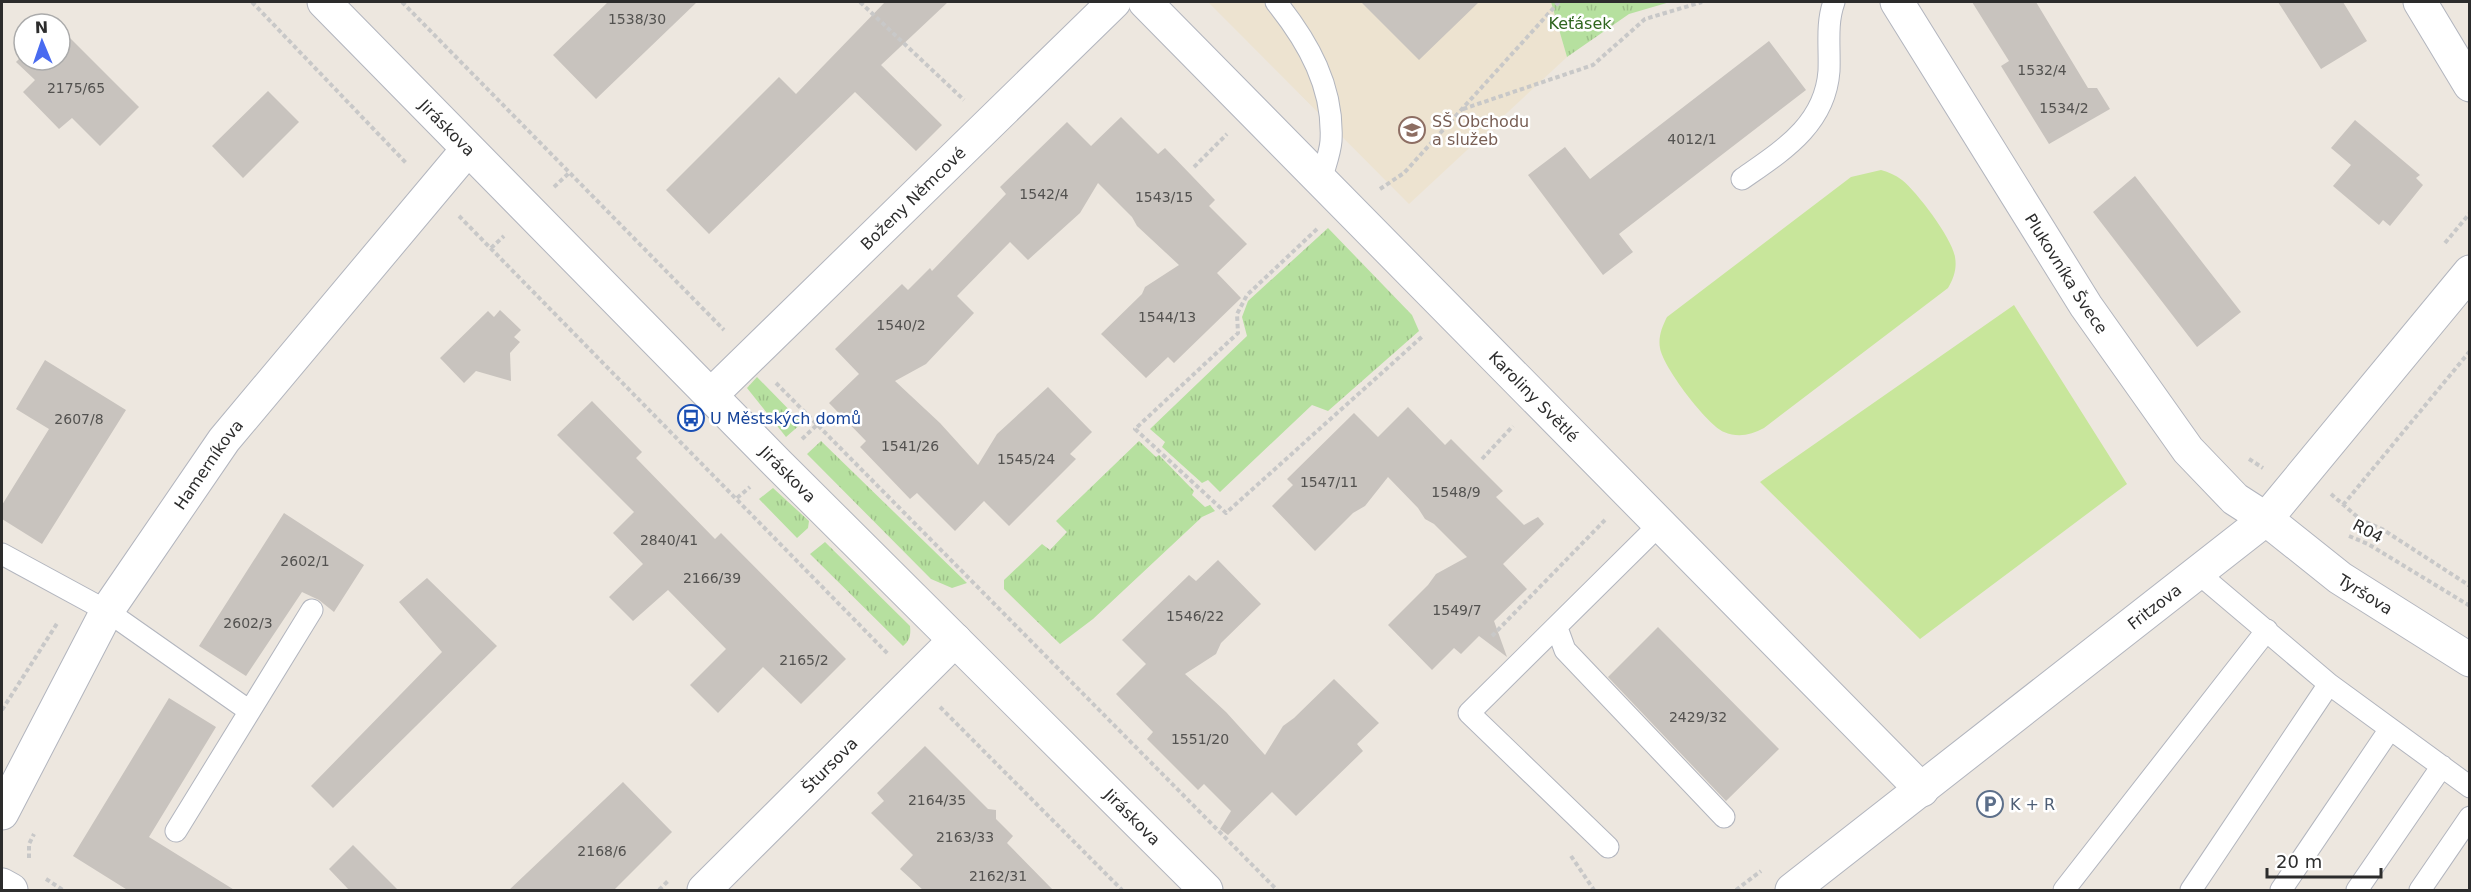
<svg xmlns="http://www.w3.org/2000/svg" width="2471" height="892" font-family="'DejaVu Sans',sans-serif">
  <defs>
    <pattern id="grass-tufts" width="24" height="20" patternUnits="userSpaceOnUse" patternTransform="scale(1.5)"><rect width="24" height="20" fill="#b6e09f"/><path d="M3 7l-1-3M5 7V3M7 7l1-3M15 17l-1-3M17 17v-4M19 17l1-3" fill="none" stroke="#9dc089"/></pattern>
  </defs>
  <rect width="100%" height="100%" fill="#ede7df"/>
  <path fill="#ede3d0" d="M1208 2H1551L1567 57 1409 204Z"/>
  <path fill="url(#grass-tufts)" d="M1551 2H1670L1629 14 1567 57Z
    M1328 228 1412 315 1419 331 1328 411 1312 405 1220 492 1208 480 1202 483 1162 447 1165 442 1150 429 1247 336 1242 317 1248 301Z
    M757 377 802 423 786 437 747 388Z
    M821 441 967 583 952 588 931 579 807 454Z
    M1139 441 1156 457 1159 455 1194 491 1192 495 1205 507 1210 505 1215 511 1202 517 1093 619 1060 644 1004 589V580L1042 544 1050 550 1067 532 1056 521Z
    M773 488 809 521 808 528 797 538 759 499Z
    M825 542 910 626C911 634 910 641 903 646L810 554Z"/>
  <path fill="#c8e69b" d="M1881 170C1889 172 1895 175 1902 180 1917 192 1952 238 1955 257 1957 268 1954 278 1948 288L1764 428C1751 435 1738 438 1724 432 1707 425 1663 367 1660 348 1658 337 1662 327 1667 317L1851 177Z
    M2014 305 2127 484 1920 639 1760 482Z"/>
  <path fill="#c8c3be" d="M608 2H697L596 99 553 55Z
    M885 2H948L881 65 942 125 916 151 855 92 709 234 666 190 779 77 796 94Z
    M1361 2H1479L1419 60Z
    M1972 2H2036L2088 88H2097L2110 109 2049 144 2001 66 2009 61Z
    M2278 2H2343L2367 41 2321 69Z
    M60 28 139 107 100 146 72 118 59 129 23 92 35 80 16 62 24 54V60H60Z
    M1769 41 1806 90 1619 234 1633 252 1603 275 1528 175 1565 147 1590 179Z
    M268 91 299 122 243 178 212 146Z
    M1121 117 1158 154 1165 148 1192 176 1215 200 1209 206 1247 244 1217 273 1241 298 1174 363 1168 357 1146 378 1101 334 1142 294 1145 287 1179 265 1137 226 1132 217 1098 183 1080 213 1028 260 1010 242 957 296 974 313 926 364 895 381 940 423 978 465 997 434 1048 387 1092 432 1070 454 1076 459 1009 526 984 501 955 531 917 493 910 499 860 447 866 441 829 403 859 374 835 349 902 284 908 290 930 268 932 271 1006 194 1000 187 1067 122 1091 146Z
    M2355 120 2420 175 2416 178 2423 185 2390 226 2383 220 2379 225 2333 186 2351 165 2331 148Z
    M2135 176 2241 312 2197 347 2093 212Z
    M500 310 521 330 514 337 520 342 510 353 511 381 476 371 464 383 440 358 488 311 494 317Z
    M45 360 126 410 42 544 2 519V505L49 429 16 409Z
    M592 401 642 452 636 458 715 539 721 533 846 659 801 704 763 667 718 713 690 685 726 649 668 590 633 621 609 597 643 564 613 533 634 512 557 435Z
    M1408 407 1445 445 1451 439 1503 491 1496 497 1524 525 1538 517 1544 524 1503 564 1527 589 1494 621 1507 657 1479 636 1461 654 1454 648 1432 670 1388 625 1428 585 1436 574 1467 557 1434 524 1425 519 1418 508 1388 477 1365 506 1353 513 1315 551 1272 506 1293 485 1287 479 1354 413 1378 437Z
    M284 513 364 565 334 612 319 600 302 592 246 676 199 646Z
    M1218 560 1261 604 1221 643 1216 654 1185 674 1226 712 1265 755 1283 726 1294 718 1334 679 1379 723 1357 744 1363 751 1296 816 1272 792 1228 835 1220 829 1231 811 1204 784 1198 790 1147 739 1153 732 1116 694 1146 664 1122 640 1189 575 1196 581Z
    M427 578 497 646 333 808 311 786 442 652 399 602Z
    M1658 627 1779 749 1726 801 1608 677Z
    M169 698 216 727 149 837 236 891H129L73 856Z
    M925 746 988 809 996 810V819L1013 836 1007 843 1054 891H924L900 869 913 855 871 813 884 801 877 793Z
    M623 782 672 832 613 891H508Z
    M353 845 399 891H350L329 869Z"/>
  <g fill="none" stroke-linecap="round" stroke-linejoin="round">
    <defs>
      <path id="lane" d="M1276 2C1308 42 1334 87 1331 141 1330 154 1324 168 1321 181
        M1742 179C1782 151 1825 125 1829 71 1830 47 1826 24 1834 2
        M2 554 107 611 248 710
        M2198 573 2329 684 2470 787
        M1557 628 1565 650 1724 817
        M176 831 312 610
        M1608 847 1469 713 1659 525
        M2064 890 2267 630
        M2191 890 2329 684
        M2281 890 2390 729
        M2357 890 2442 766
        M2420 890 2470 817"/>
      <g id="street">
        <path id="s1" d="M1145 2 1922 790"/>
        <path id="s2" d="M1897 2 2086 306 2188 450 2235 499 2266 519 2340 578 2470 660"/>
        <path d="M2420 2 2470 85"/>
        <path id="s3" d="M711 395 1114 2"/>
        <path d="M2 885 11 890"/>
        <path id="s4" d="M704 890 955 640"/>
      </g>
      <g id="secondary">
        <path id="s5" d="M324 2 777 463 1206 890"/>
        <path id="s6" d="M2 813 107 611 224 440 467 150"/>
        <path id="s7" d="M1792 890 2266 519 2470 272"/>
      </g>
    </defs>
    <use href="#lane" stroke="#b2b5be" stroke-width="23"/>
    <use href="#street" stroke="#b2b5be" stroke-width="35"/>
    <use href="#secondary" stroke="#b2b5be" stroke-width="35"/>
    <path stroke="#c8c8c8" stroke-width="4" stroke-dasharray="4.5 3" stroke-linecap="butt" d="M252 2 407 164
      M402 2 724 330
      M860 2 964 100
      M1463 109 1593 65 1645 19 1702 2
      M1194 167 1227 134
      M554 187 569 173
      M1380 189 1404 173 1559 2
      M459 216 888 654
      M1317 229 1247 295 1237 314 1238 333 1135 429 1226 513 1424 335
      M2445 243 2470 213
      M491 248 504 236
      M776 383 1277 890
      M802 439 818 424
      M1482 459 1513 426
      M2249 459 2263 468
      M2331 494 2361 520 2382 529 2470 586
      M737 498 750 487
      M2343 505 2470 351
      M2349 536 2368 544 2470 606
      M1492 636 1605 520
      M940 707 1122 890
      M2 710 58 622
      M1571 856 1594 890
      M29 858V844L34 834
      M46 879 63 890
      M659 890 668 881
      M1736 890 1761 871"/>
    <use href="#lane" stroke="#fff" stroke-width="21"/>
    <use href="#street" stroke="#fff" stroke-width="33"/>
    <use href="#secondary" stroke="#fff" stroke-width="33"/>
  </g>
  <defs>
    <symbol id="university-ring" viewBox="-11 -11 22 22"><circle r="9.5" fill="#fff" stroke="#8d6e63" stroke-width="1.5"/><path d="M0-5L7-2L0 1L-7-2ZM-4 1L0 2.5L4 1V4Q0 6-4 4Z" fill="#8d6e63"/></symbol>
    <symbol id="bus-ring" viewBox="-11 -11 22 22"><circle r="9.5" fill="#fff" stroke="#1a4fb4" stroke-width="1.5"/><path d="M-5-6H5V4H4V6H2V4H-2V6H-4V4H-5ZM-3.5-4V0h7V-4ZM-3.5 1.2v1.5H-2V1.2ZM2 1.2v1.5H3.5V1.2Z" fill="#1a4fb4"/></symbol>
    <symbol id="parking-ring" viewBox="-11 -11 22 22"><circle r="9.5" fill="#fff" stroke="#5c6f8a" stroke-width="1.5"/><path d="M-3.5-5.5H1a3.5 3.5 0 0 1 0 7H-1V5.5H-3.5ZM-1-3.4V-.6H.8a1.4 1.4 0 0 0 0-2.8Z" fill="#5c6f8a"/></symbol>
  </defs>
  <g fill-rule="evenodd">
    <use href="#university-ring" x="1397" y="115" width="30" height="30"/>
    <use href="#bus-ring" x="676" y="403" width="30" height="30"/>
    <use href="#parking-ring" x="1975" y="789" width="30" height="30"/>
  </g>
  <g text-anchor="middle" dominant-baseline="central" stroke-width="5" stroke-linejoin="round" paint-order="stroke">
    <g font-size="14" fill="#535250">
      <text x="637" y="19">1538/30</text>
      <text x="2042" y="70">1532/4</text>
      <text x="76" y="88">2175/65</text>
      <text x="2064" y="108">1534/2</text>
      <text x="1692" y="139">4012/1</text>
      <text x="1044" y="194">1542/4</text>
      <text x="1164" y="197">1543/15</text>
      <text x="1167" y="317">1544/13</text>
      <text x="901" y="325">1540/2</text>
      <text x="79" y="419">2607/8</text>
      <text x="910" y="446">1541/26</text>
      <text x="1026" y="459">1545/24</text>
      <text x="1329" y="482">1547/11</text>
      <text x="1456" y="492">1548/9</text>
      <text x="669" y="540">2840/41</text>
      <text x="305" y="561">2602/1</text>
      <text x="712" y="578">2166/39</text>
      <text x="1457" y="610">1549/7</text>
      <text x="1195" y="616">1546/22</text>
      <text x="248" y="623">2602/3</text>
      <text x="804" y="660">2165/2</text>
      <text x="1698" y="717">2429/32</text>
      <text x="1200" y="739">1551/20</text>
      <text x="937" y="800">2164/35</text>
      <text x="965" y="837">2163/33</text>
      <text x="602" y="851">2168/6</text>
      <text x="998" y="876">2162/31</text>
    </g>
    <g font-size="16" fill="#2f661f" stroke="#fff">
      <text x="1580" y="23">Keťásek</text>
    </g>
    <g font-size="16" fill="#785e54" stroke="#fff" text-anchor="start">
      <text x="1432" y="121">SŠ Obchodu<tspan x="1432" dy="18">a služeb</tspan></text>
    </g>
    <g font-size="16" fill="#2c2c2c" stroke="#fff">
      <text stroke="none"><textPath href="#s5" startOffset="176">Jiráskova</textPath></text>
      <text stroke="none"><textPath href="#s3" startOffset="282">Boženy Němcové</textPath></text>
      <text stroke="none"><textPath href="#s2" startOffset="320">Plukovníka Švece</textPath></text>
      <text stroke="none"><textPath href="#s1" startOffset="554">Karoliny Světlé</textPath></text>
      <text stroke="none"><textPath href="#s6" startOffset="406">Hamerníkova</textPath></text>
      <text stroke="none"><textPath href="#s5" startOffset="662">Jiráskova</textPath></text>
      <text transform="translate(2368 531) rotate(28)">R04</text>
      <text stroke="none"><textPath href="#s2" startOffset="764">Tyršova</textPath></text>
      <text stroke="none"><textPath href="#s7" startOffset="460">Fritzova</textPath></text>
      <text stroke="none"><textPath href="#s4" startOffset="177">Štursova</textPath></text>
      <text stroke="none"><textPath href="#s5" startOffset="1148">Jiráskova</textPath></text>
    </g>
    <g font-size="16" fill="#164399" stroke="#fff" text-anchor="start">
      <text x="710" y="418">U Městských domů</text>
    </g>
    <g font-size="16" fill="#4e5e75" stroke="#fff" text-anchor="start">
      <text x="2010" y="804">K + R</text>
    </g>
  </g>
  <rect width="2471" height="892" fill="none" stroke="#2c2c2c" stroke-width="6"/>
  <g transform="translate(42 42) rotate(358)"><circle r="28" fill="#ffffff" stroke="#ababab" stroke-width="1.5"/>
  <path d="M0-4.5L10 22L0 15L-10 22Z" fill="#496bf0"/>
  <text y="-9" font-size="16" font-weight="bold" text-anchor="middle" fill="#2c2c2c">N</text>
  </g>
  <path d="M2267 868v9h114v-9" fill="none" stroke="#2c2c2c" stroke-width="3"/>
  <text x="2276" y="868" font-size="18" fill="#2c2c2c" stroke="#ffffff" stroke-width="4.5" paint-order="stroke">20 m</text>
</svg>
